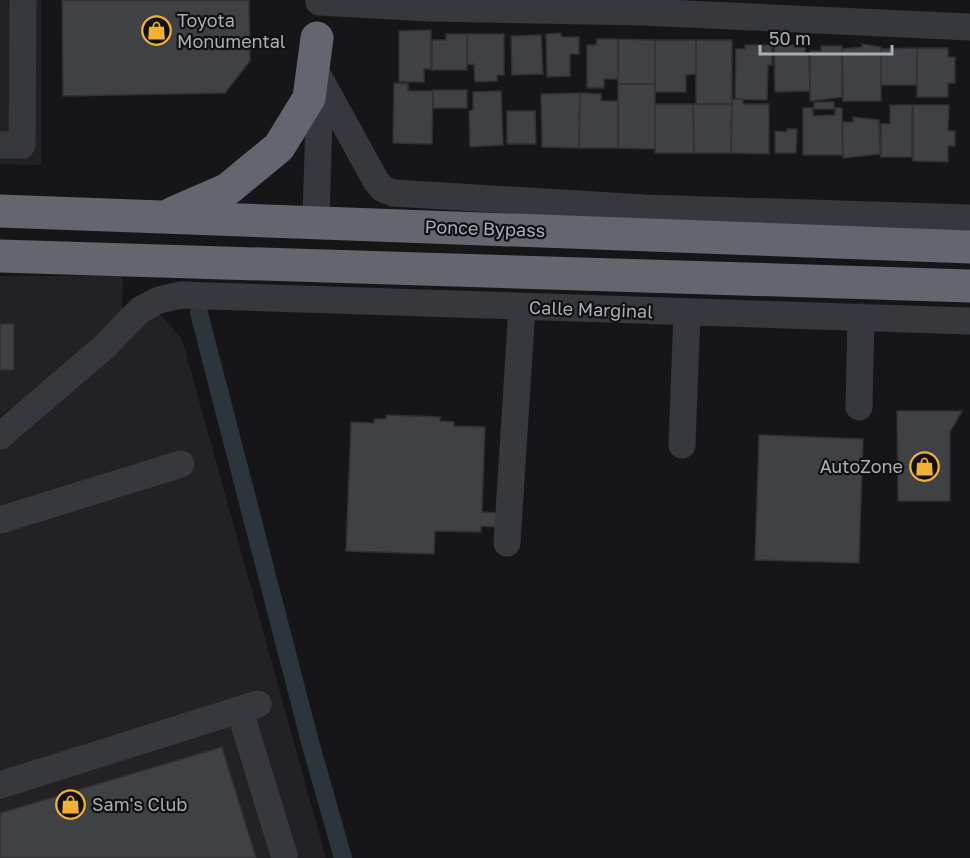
<svg xmlns="http://www.w3.org/2000/svg" width="970" height="858" font-family="'Golos Text',sans-serif">
  <rect width="100%" height="100%" fill="#161618"/>
  <path fill="#222225" d="M0 0H41V165L0 164Z
    M0 276H123L122 311 40 389 0 415Z
    M158 312 182 339 326 858H0V440L112 355Z"/>
  <g fill="none" stroke-linecap="round" stroke-linejoin="round">
    <path stroke="#2c353c" stroke-width="18" d="M199 313 310 742 343 858"/>
  </g>
  <path fill="#404145" stroke="#303034" stroke-width="1.5" d="M62 0H249L250 61 225 93 63 96Z
    M431 30V69H424V82H399V31Z
    M560 33 562 37H579V54H570V76L547 77 546 34Z
    M446 34H467V70H432V40H446Z
    M467 34H504V75H497V81L475 82 474 64 467 65Z
    M541 35 543 74 512 75 511 36Z
    M597 39H618V79H604V88H587V45H596Z
    M618 39 655 40V84H618Z
    M655 40H696V74L686 75V92H655Z
    M696 40H732V104H696Z
    M862 44 881 47V101H843L842 49 862 47Z
    M745 45H772V65H768L767 100 735 99 736 49H745Z
    M774 45H805V54H809L810 91 775 92Z
    M821 46H842V97L810 101V51H821Z
    M917 48V85H881V49Z
    M917 48H948V57H955V83H948V97H917Z
    M394 83 408 84V91H433L432 144 393 143Z
    M618 84H655V149L618 148Z
    M433 90H467V108H433Z
    M501 91 503 145 470 147 469 111 473 110V92Z
    M580 93 579 148 542 147 541 94Z
    M580 93 601 94V101H618V148H579Z
    M732 99H743V104H769V154L731 153Z
    M814 102H834V109H814Z
    M655 104H693L694 153H655Z
    M693 104H732L731 153H694Z
    M890 105H912V157H881V124H890Z
    M913 105H949L948 131H955V146H948V162L913 161Z
    M803 108H813V116L835 115V108H842L843 155H803Z
    M507 111H535L536 144H507Z
    M853 117 879 120 880 154 843 158 842 122H853Z
    M787 129H797L796 153H775V131L787 132Z
    M0 324H14V370H0Z
    M897 411H962L950 432V501H898Z
    M386 415 440 417V421L454 422V426L485 427 482 512 499 513 498 527 481 526V532L435 531 434 554 346 551 351 422 374 423V419H386Z
    M759 435 863 439 859 563 755 560Z
    M222 747 256 858H0V813Z"/>
  <g fill="none" stroke-linecap="round" stroke-linejoin="round">
    <path stroke="#37383d" stroke-width="27" d="M319 2 429 8 643 12 970 27
      M320 79 376 181 383 189 393 193 644 208 970 218
      M0 145H22L23 0
      M316 221 320 81
      M859 407 861 317
      M0 436 104 347 140 310 159 300 181 295 970 321
      M682 445 687 312
      M0 520 181 464
      M507 543 522 307
      M240 711 284 855
      M0 785 258 704"/>
    <path stroke="#63666e" stroke-width="33" d="M0 211 970 247
      M173 213 228 189 279 147 309 98 317 38
      M0 256 970 286"/>
  </g>
  <defs>
    <symbol id="shop-ring" viewBox="-11 -11 22 22"><circle r="9.5" fill="#111113" stroke="#f2b134" stroke-width="1.5"/><path d="M-5-2.5h2.3a2.7 3.5 0 0 1 5.4 0H5L5.5 6h-11ZM-1.5-2.5h3a1.5 2.3 0 0 0-3 0Z" fill="#f2b134"/></symbol>
  </defs>
  <g fill-rule="evenodd">
    <use href="#shop-ring" x="140" y="14" width="33" height="33"/>
    <use href="#shop-ring" x="908" y="450" width="33" height="33"/>
    <use href="#shop-ring" x="54" y="788" width="33" height="33"/>
  </g>
  <g text-anchor="middle" dominant-baseline="central" stroke-width="4.5" stroke-linejoin="round" paint-order="stroke">
    <g font-size="18" fill="#a8adb8" stroke="#111113" text-anchor="start">
      <text x="177" y="20">Toyota<tspan x="177" dy="21">Monumental</tspan></text>
      <text x="903" y="466" text-anchor="end">AutoZone</text>
      <text x="92" y="804">Sam's Club</text>
    </g>
    <g font-size="18" fill="#a8adb8" stroke="#111113">
      <text transform="translate(485 228) rotate(2)">Ponce Bypass</text>
      <text transform="translate(591 309) rotate(2)">Calle Marginal</text>
    </g>
  </g>
  <path d="M760 45v9h132v-9" fill="none" stroke="#a8adb8" stroke-width="3"/>
  <text x="769" y="45" font-size="18" fill="#a8adb8" stroke="#111113" stroke-width="4.5" paint-order="stroke">50 m</text>
</svg>
